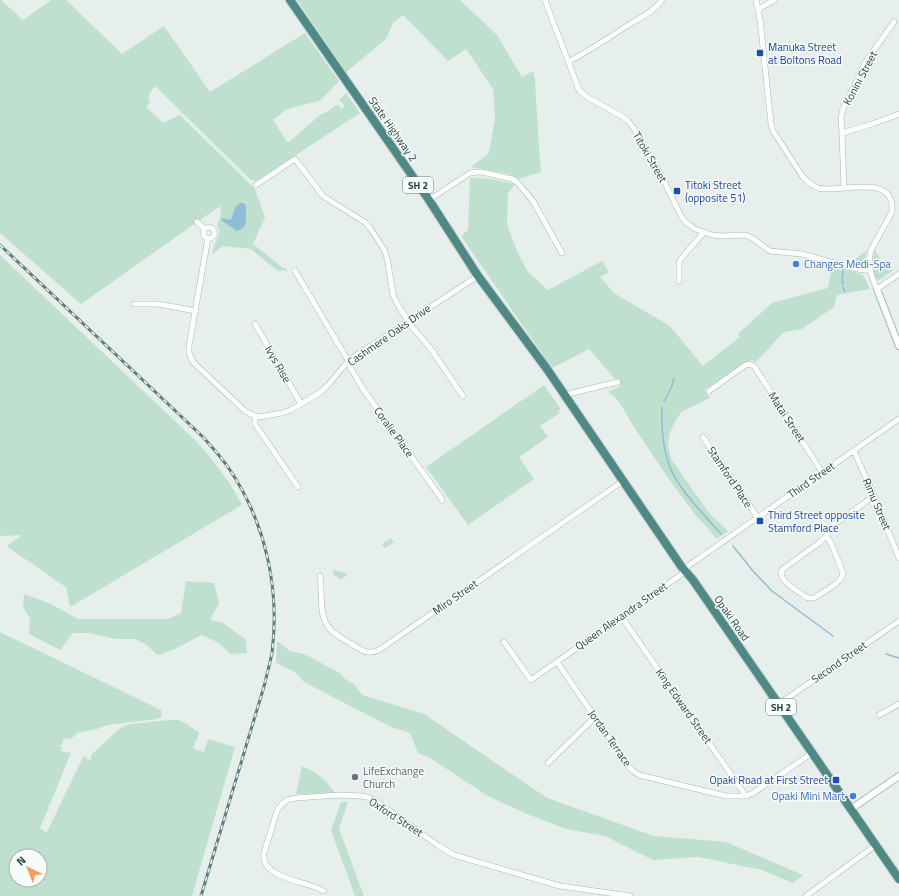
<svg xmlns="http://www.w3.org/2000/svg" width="899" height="896" font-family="'Titillium Web',sans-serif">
  <rect width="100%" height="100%" fill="#e6efec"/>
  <path fill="#bfe0ce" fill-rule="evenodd" d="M0 0H1L23 20 51 0H66L122 54 164 26 210 92 305 33 339 81 321 100 315 102 298 106 286 110 273 120 287 142H289L320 115 329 111 336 105H339L341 109 345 106 342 102H340L339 101 346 93 360 113 256 181 251 180 155 86C151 91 146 97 150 103L146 107 161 121 162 123 180 115 255 189 265 217 253 244 282 267 287 269V271L283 270 278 271 251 249 223 246 212 254C213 250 214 245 216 241 219 234 221 233 217 225L221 215 220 206 81 304 0 233Z
    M297 0H460L497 35 522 77 533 71 535 80 538 133 541 172 518 179 509 174 471 167 489 153 495 118 493 89 466 49 448 61 403 15 393 23 386 39 346 72Z
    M470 178 491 179 515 184 508 194 507 224 517 251 527 271 548 290 602 261 609 272 600 277 614 293 670 326 703 366 740 337 738 334 772 303 828 288 832 265 863 275 870 289 837 295 834 307 802 329 784 332 756 362 751 360 746 364 736 369 704 390 710 398 681 412 675 422 669 435 668 445 671 459 709 513 728 531 717 539 705 525 696 516 666 475 630 421C626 413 617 396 608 392L621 386 589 349 552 368 461 236 468 230Z
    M867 250 862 267 849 264Z
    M875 250 886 269 894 270 879 280 875 278C872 267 872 261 875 250Z
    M0 255 197 442C215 462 230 482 242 505L70 607 66 587 9 548 7 546 22 535 0 536Z
    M544 385 561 409 558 411 560 413 540 426 548 437 519 457 534 479 468 525 426 467Z
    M391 538 394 542 385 548 382 544Z
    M333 570 346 573 347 575 341 580 333 574Z
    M186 581 214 583 219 603 210 620 223 623 246 640 247 653 230 654 219 643 202 635 175 649 158 655 145 644 135 639H116L90 633H73L60 650 29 634 30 618 23 607 24 594 51 604 78 619H168L181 613Z
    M0 632 161 710 162 716 158 719 107 725 97 729 77 733 71 739 64 738 62 745H60L59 747H62L61 751 71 753 40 828 44 831 47 832 83 757H86V759L91 760V755L120 728 130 724 170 720H179L187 724 198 732 199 734 193 748 195 749 203 752V754L208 739 235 747 192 896H0ZM16 856H40V880H16Z
    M277 641 290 651 304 654 340 673 345 679 354 684 362 695 424 714 547 798 654 836 726 842 803 875 793 883 762 870 698 857 653 860 605 836 566 829 527 814 488 796 430 758 418 753 410 733 391 727 304 682 295 672 276 663Z
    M302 766 314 772 325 780 335 793 296 794Z
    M341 802H348L339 829 364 896H355L331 830Z"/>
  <path fill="#8fbdd3" d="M240 203H244C247 207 246 210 246 215 246 223 246 228 237 231L221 220 223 218 229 220C234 218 232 215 234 210 235 207 238 205 240 203Z"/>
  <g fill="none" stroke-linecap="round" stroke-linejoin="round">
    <path stroke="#8fbdd3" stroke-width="1.5" d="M843 284 842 279 843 271
      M843 287 845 292
      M664 402 672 386 674 378
      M662 407C661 432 664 463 679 484 691 502 707 518 721 534
      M733 546 753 571 772 591 833 636
      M886 654 899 658"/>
    <defs>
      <path id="minor" d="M545 0 579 90 587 97 623 117 628 121 633 127 661 175 680 214 683 219 688 224 695 229 712 235 721 236 745 235 752 238 770 251 802 254 857 269 865 270H870
        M756 0 760 19 771 124 773 131 803 177C807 181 812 186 818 188 839 194 896 171 892 212L871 250C867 264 871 276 877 289L899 274
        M759 9 774 0
        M568 62C589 51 608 38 627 26 638 19 655 11 662 0
        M842 133 872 124 899 114
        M256 185 295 159 323 196 366 223 370 228 385 251 388 263 393 295 399 307 413 328 431 349 458 389 463 396
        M844 188 842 133 841 118 843 109 865 63 874 50 894 22
        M429 200 470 173 478 172H482L512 179 517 182 533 201 562 253
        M197 222 205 229
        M203.5 233a5.5 5.5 0 1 1 11 0a5.5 5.5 0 1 1-11 0Z
        M208 238 189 346V353L193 362 245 411 255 416 259 417 282 413 291 410 321 392 328 385 345 365 355 356 478 276
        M295 271 349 362 350 367 363 389 439 495 442 500
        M679 281V264L680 260 704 232
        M134 304H158L196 311
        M255 324 301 404
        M709 391 744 366 748 364 754 366 822 472
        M564 396 572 393 618 382
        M255 416V424L298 487
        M703 437 758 518
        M854 451 874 496 899 558
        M826 536 831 543 843 573C842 583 824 591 816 597L813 598H808C799 592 781 583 781 572L783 569 819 543 826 536 832 526 874 496
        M320 576C321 581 321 586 321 591 322 606 320 616 330 629 336 636 346 640 353 645 363 651 368 655 379 650L623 481
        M621 616 746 796
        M504 642 531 680 682 574 688 566 899 419
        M557 662 630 768 633 771 639 775 726 796H746L753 793 812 753
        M779 704 899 621
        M879 715 899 704
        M548 763 595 717
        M324 891C321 890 318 888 315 887 300 881 260 876 264 853L277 811 282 804 287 800 296 798 340 795 361 796 367 797 376 801 439 846 454 855 560 886 630 896
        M806 896 876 845"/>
      <path id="tertiary" d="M877 289 899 346
        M851 809 899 776"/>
      <path id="trunk" d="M290 0 429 200 478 276 547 369 681 566 693 580 899 879"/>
    </defs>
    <use href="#minor" stroke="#a8b8b5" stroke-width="6"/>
    <use href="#tertiary" stroke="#a8b8b5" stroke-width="8"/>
    <use href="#trunk" stroke="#c2cac9" stroke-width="10"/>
    <use href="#minor" stroke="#fff" stroke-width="5"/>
    <use href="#tertiary" stroke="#fff" stroke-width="6"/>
    <use href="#trunk" stroke="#4e8986" stroke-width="8"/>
    <defs>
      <path id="rail" d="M0 245 203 437C212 447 222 458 230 470 266 524 280 589 272 653 270 663 267 673 265 683L201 896"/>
    </defs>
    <use href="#rail" stroke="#5f7d7a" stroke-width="3"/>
    <use href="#rail" stroke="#f7fbfa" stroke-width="1.5" stroke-dasharray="4.5" stroke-linecap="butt"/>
  </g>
  <g fill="#1a4fb4" stroke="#f7fbfa" stroke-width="1.5">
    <rect x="756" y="49" width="8" height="8" rx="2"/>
    <rect x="673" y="187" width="8" height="8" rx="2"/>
    <rect x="756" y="517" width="8" height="8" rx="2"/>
    <rect x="832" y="776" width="8" height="8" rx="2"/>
  </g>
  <g fill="#3f7fe0" stroke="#f7fbfa" stroke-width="1.5">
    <circle cx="796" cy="264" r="4"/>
    <circle cx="853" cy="796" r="4"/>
  </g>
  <circle fill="#6b7280" stroke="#f7fbfa" stroke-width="1.5" cx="355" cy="777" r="4"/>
  <g text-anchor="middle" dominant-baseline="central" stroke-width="3" stroke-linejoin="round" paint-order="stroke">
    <g fill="#f7fbfa" stroke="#637a77" stroke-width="1">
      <rect x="403" y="177" width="30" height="16" rx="3"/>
      <rect x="766" y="699" width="30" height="16" rx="3"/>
    </g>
    <g font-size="10" font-weight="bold" fill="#24423f">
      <text x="418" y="185">SH 2</text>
      <text x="781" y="707">SH 2</text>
    </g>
    <g font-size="11" fill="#164399" stroke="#f7fbfa" text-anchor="start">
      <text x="768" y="47">Manuka Street<tspan x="768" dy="13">at Boltons Road</tspan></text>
      <text x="685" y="185">Titoki Street<tspan x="685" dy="13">(opposite 51)</tspan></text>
      <text x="768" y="515">Third Street opposite<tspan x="768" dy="13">Stamford Place</tspan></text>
      <text x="828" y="780" text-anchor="end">Opaki Road at First Street</text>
    </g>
    <g font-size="11" fill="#24423f" stroke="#f7fbfa">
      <text transform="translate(860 78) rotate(-62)">Konini Street</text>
      <text transform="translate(393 129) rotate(55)">State Highway 2</text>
      <text transform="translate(650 157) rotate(60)">Titoki Street</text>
      <text transform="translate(389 335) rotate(-35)">Cashmere Oaks Drive</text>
      <text transform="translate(278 364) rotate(60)">Ivys Rise</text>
      <text transform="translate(787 417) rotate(57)">Matai Street</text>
      <text transform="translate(394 432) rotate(54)">Coralie Place</text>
      <text transform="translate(730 477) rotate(56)">Stamford Place</text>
      <text transform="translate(811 480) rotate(-35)">Third Street</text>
      <text transform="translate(877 504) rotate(67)">Rimu Street</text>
      <text transform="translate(455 597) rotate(-35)">Miro Street</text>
      <text transform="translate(621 616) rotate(-35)">Queen Alexandra Street</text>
      <text transform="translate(732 618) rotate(55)">Opaki Road</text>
      <text transform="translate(839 662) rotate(-35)">Second Street</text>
      <text transform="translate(684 706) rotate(55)">King Edward Street</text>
      <text transform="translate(610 738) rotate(55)">Jordan Terrace</text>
      <text transform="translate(396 817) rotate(33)">Oxford Street</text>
    </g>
    <g font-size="11" fill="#366cbe" stroke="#f7fbfa" text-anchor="start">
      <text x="804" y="264">Changes Medi-Spa</text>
      <text x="845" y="796" text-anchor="end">Opaki Mini Mart</text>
    </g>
    <g font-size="11" fill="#5b616d" stroke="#f7fbfa" text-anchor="start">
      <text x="363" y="771">LifeExchange<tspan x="363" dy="13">Church</tspan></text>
    </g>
  </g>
  <g transform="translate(28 868) rotate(317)"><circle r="19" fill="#f7fbfa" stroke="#a3b1af"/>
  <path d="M0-3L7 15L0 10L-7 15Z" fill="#f29e61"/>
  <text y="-6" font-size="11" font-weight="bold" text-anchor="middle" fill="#24423f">N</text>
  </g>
</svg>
